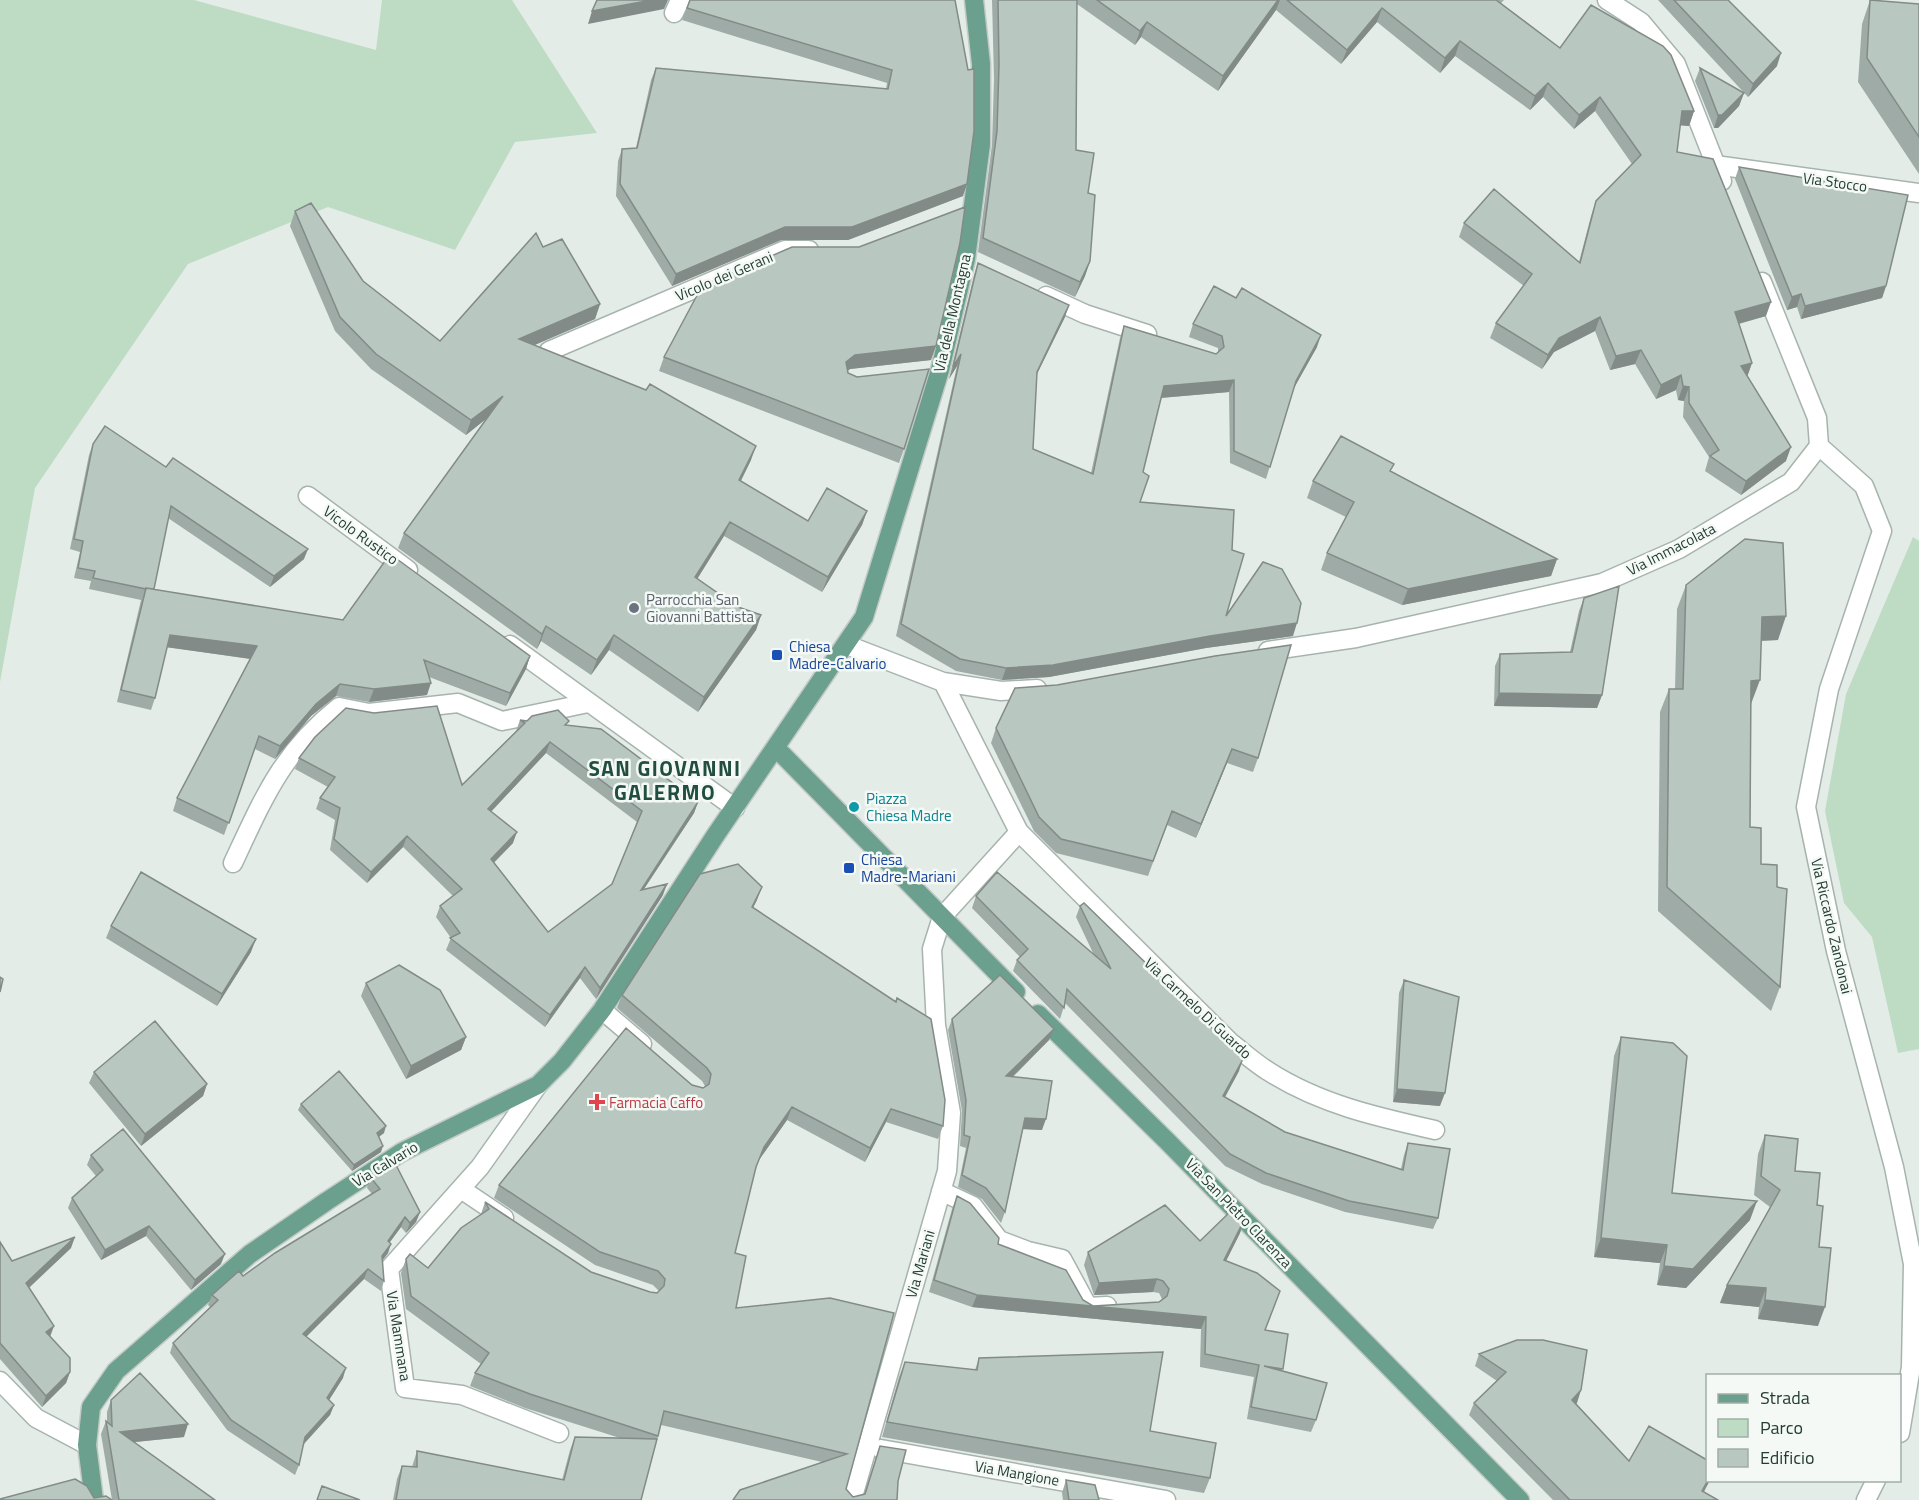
<svg xmlns="http://www.w3.org/2000/svg" width="1919" height="1500" font-family="'Titillium Web',sans-serif">
  <rect width="100%" height="100%" fill="#e4ece8"/>
  <path fill="#bedcc4" d="M0 0H194L376 50 382 0H512L597 133 515 142 455 250 328 207 188 264 35 488 0 682Z
    M1913 537 1919 541V1049L1898 1053 1872 937 1844 903 1825 811 1846 694Z"/>
  <g fill="none" stroke-linecap="round" stroke-linejoin="round">
    <defs>
      <path id="minor" d="M1607 0 1641 22 1676 64 1722 181
        M674 13 680 0
        M1715 165 1919 193
        M1046 296 1085 314 1147 334
        M549 351 785 250H809
        M1819 446 1864 486 1882 531 1829 689 1806 807 1836 951 1894 1167 1913 1264 1911 1367 1900 1433
        M308 496 408 570
        M510 645 735 808
        M847 645 943 682 1001 691 1037 689
        M1268 651 1356 638 1602 583 1679 549 1791 482 1819 446 1817 418 1762 282
        M943 682 1019 832 1231 1043C1243 1052 1255 1063 1268 1071 1319 1104 1377 1117 1435 1130
        M233 863C263 799 282 752 339 707L369 713 458 703 502 721 588 703
        M602 1010 642 1044
        M538 1085 480 1167 389 1269 405 1388 462 1395 559 1433
        M461 1189 504 1218
        M941 1191 973 1206 999 1240 1028 1251 1062 1259 1088 1307 1107 1306
        M0 1381 36 1418 87 1445
        M881 1449 1166 1500
        M852 1500 947 1171 951 1113 936 1025 932 949 942 917 1019 832
        M1866 1500 1876 1480"/>
      <path id="major" d="M776 748 1016 992
        M1038 1014 1168 1142 1520 1500
        M94 1500 87 1445 91 1407 116 1371 250 1254 327 1201 402 1152 538 1085 562 1061 602 1010 715 836 864 617 940 370 966 259 981 144V64L974 0"/>
    </defs>
    <use href="#minor" stroke="#a7b4ae" stroke-width="21"/>
    <use href="#major" stroke="#c2c9c6" stroke-width="21"/>
    <use href="#minor" stroke="#fff" stroke-width="18"/>
    <use href="#major" stroke="#6ba08e" stroke-width="18"/>
  </g>
  <path fill="#9faba6" fill-rule="evenodd" d="M955 0 963 196 848 240H781L672 286 616 196 618 161 622 149 636 148 651 80 656 68 886 89 887 83 682 20 687 8Z
    M992 0H1504L1501 3 1560 48 1694 111 1689 126 1680 125 1677 152 1766 316 1739 324 1752 363 1747 377 1786 461 1741 495 1705 471 1709 457 1683 417 1684 401 1678 400 1676 390 1656 399 1635 364 1610 370 1595 331 1554 352 1542 369 1490 338 1496 323 1524 286 1459 237 1464 223 1579 262 1591 216 1596 201 1632 164 1595 111 1574 129 1543 97 1530 110 1455 56 1440 73 1377 22 1341 64 1276 10 1218 91 1141 37 1135 45 1077 4 1076 150 1088 193 1090 261 1085 276 1075 297 978 252 992 145 994 79Z
    M1658 0H1728L1777 66 1748 97Z
    M1870 0 1919 4V174L1858 82 1862 24Z
    M1700 68 1744 93 1739 106 1718 128H1714L1695 81Z
    M1739 167 1886 286 1882 298 1801 319 1797 307 1787 310 1735 179Z
    M295 211 363 281 440 341 543 247 600 304 595 319 534 345 751 460 741 481 808 521 867 511 862 525 822 592 724 536 697 579 738 607 761 615 756 630 698 712 609 650 591 675 541 641 537 649 398 548 404 533 486 419 466 435 371 369 335 331 290 226Z
    M978 263 1065 317 1036 376 1033 449 1091 473 1120 338 1124 326 1216 354 1218 352V348L1189 337 1193 324 1317 347 1293 390 1266 479 1230 463 1229 392 1161 398 1143 472 1140 502 1226 616 1293 636 1206 648 1049 677 1002 680 956 671 896 636 957 366 949 379 974 275Z
    M664 357 931 360 850 369 847 371 848 373 904 449 899 463 659 371Z
    M93 444 304 559 270 587 168 518 154 589 530 656 526 669 506 706 429 677 427 695 369 702 336 696 311 716 275 759 255 749 224 835 173 811 177 798 250 659 167 647 155 698 151 710 117 702 141 600 89 589 91 581 74 578 80 552 70 549 89 455Z
    M1391 471 1557 559 1551 576 1402 605 1321 570 1327 553 1346 517 1307 498 1313 481Z
    M1686 585 1778 640 1761 641 1751 703 1750 827 1761 864 1780 987 1771 1011 1658 911 1660 712 1669 689H1675L1677 609Z
    M1584 598 1602 695 1597 708 1494 706 1495 666 1500 654 1570 652 1579 611Z
    M1057 685 1258 758 1253 772 1227 763 1196 838 1167 825 1148 876 1056 853 1034 831 991 743 996 728Z
    M374 713 462 785 516 731 520 720 567 725 698 802 694 813 644 889 663 895 596 999 580 978 545 1027 446 950 451 938 436 917 440 906 453 896 403 847 367 883 330 850 335 820 316 809 320 798 328 787 295 769 299 758ZM546 753 637 822 612 884 548 932 494 863 513 843 491 812Z
    M976 896 1094 955 1076 917 1080 906 1239 1071 1225 1097 1285 1132 1401 1169 1404 1155 1408 1143 1438 1218 1433 1229 1345 1212 1262 1184 1225 1166 1065 1003 1060 1019 1013 971 1017 960 1020 957 972 908Z
    M757 900 753 907 895 1002 897 998 943 1126 938 1139 886 1122 865 1162 787 1120 759 1160 755 1171 735 1253 736 1308 894 1313 846 1489 853 1497 864 1495 880 1446 898 1481 897 1500H733L822 1462 661 1425 641 1500H393L397 1479 402 1466 412 1467 417 1451 562 1480 570 1450 575 1437 620 1438 525 1408 470 1386 475 1373 481 1364 406 1309 401 1273 406 1259 428 1268 481 1214 485 1202 591 1272 650 1292 657 1293 659 1291 653 1285 595 1265 494 1198 499 1185 692 1085 703 1088 705 1086 702 1081 617 1008 622 995Z
    M111 926 251 952 217 1006 106 938Z
    M1404 980 1440 1106 1393 1102 1399 993Z
    M366 983 466 1037 461 1050 406 1079 361 996Z
    M952 1019 1049 1040 1013 1077 1042 1130 1023 1129 1005 1212 1001 1223 982 1199 958 1187 966 1148 960 1146 962 1111 948 1030Z
    M1621 1037 1672 1193 1750 1220 1686 1288 1657 1285 1660 1263 1594 1257 1614 1056Z
    M94 1072 207 1084 203 1096 141 1146 89 1083Z
    M301 1104 384 1133 379 1137 381 1152 352 1171 298 1110Z
    M1765 1135 1795 1171 1817 1205 1819 1247 1818 1326 1758 1319 1759 1307 1720 1303 1727 1285 1770 1207 1754 1195 1758 1154Z
    M91 1155 221 1264 191 1290 146 1236 101 1260 68 1208 72 1198 96 1176 87 1165Z
    M371 1178 420 1212 416 1222 406 1233 401 1227 390 1242 388 1253 382 1261 384 1281 381 1291 364 1279 306 1337 343 1378 329 1400 334 1405 330 1415 303 1445 299 1465 295 1475 227 1430 170 1353 173 1343 210 1307 208 1305 212 1295 243 1276 372 1194 367 1188Z
    M957 1196 998 1244 1083 1300 1093 1306 1159 1302 1162 1299 1159 1293 1153 1292 1094 1295 1084 1265 1088 1252 1200 1241 1244 1220 1240 1233 1226 1261 1276 1303 1265 1330 1288 1334 1282 1371 1316 1420 1311 1432 1247 1419 1254 1377 1200 1367 1201 1329 972 1307 929 1292 952 1209Z
    M0 1242 12 1261 71 1248 29 1288 50 1336 70 1372 66 1383 42 1407 0 1359Z
    M1479 1354 1581 1390 1576 1403 1629 1461 1710 1480 1704 1492 1718 1500H1553L1469 1415 1474 1403 1497 1381 1475 1366Z
    M979 1358 1150 1431 1210 1478 1204 1493 882 1437 899 1377 905 1362 975 1370Z
    M111 1400 184 1437 134 1442 215 1500H112L101 1434 106 1421 107 1422V1412Z
    M1066 1480 1099 1500H1063L1062 1493Z"/>
  <path fill="#828b87" d="M652 0H668L664 9 588 24 592 11Z
    M1278 0H1280L1276 10 1218 91 1223 76Z
    M1382 8 1377 22 1341 64 1347 50Z
    M1147 22 1141 37 1135 45 1140 31Z
    M1460 41 1455 56 1440 73 1445 58Z
    M1781 53 1777 66 1748 97 1753 84Z
    M1548 83 1543 97 1530 110 1535 96Z
    M1744 93 1739 106 1718 128H1714L1718 115Z
    M1600 97 1595 111 1574 129 1579 115Z
    M1682 111H1694L1689 126 1676 125Z
    M967 184 963 196 848 240H781L672 286 676 274 785 227Z
    M1090 261 1085 276 1075 297 1080 282Z
    M1886 286 1882 298 1801 319 1805 306Z
    M1801 294 1797 307 1787 310 1792 297Z
    M1771 302 1766 316 1730 326 1735 312Z
    M600 304 595 319 514 354 519 339Z
    M1069 305 1065 317 1032 384 1037 372Z
    M1600 317 1595 331 1554 352 1542 369 1548 355 1559 338Z
    M1321 335 1317 347 1291 393 1296 381Z
    M936 346 931 360 850 369 841 376 846 362 855 355Z
    M1641 350 1635 364 1610 370 1616 356Z
    M961 354 957 366 949 379 953 367Z
    M1752 363 1747 377 1741 366Z
    M1681 375 1676 390 1656 399 1661 385Z
    M1234 380 1229 392 1159 398 1164 386Z
    M1683 386 1689 387 1684 401 1678 400Z
    M503 396 497 410 466 435 471 420Z
    M756 446 751 460 734 494 739 480Z
    M1791 447 1786 461 1741 495 1746 481Z
    M867 511 862 525 822 592 828 577Z
    M730 522 724 536 689 592 695 577Z
    M308 549 304 559 270 587 274 576Z
    M1557 559 1551 576 1402 605 1408 589Z
    M761 615 756 630 698 712 704 697Z
    M1786 616 1778 640 1753 641 1762 617Z
    M1297 623 1293 636 1206 648 1049 677 1002 680 1006 668 1210 636Z
    M546 626 541 641 537 649 542 634Z
    M170 635 257 646 252 659 165 647Z
    M614 635 609 650 591 675 597 660Z
    M530 656 526 669 506 706 510 693Z
    M1760 680 1751 704V681Z
    M431 683 427 695 369 702 374 689Z
    M340 684 336 696 311 716 275 759 280 746 316 704Z
    M1499 693 1602 695 1597 708 1494 706Z
    M550 742 546 753 483 820 488 809Z
    M1232 749 1227 763 1196 838 1201 824Z
    M698 802 694 813 636 901 641 890Z
    M517 832 513 843 486 870 491 859Z
    M407 836 403 847 367 883 371 872Z
    M667 884 663 895 596 999 600 988Z
    M762 887 757 900 747 920 752 907Z
    M256 939 251 952 217 1006 222 994Z
    M585 967 580 978 545 1027 550 1015Z
    M1054 1029 1049 1040 1002 1087 1006 1076Z
    M466 1037 461 1050 406 1079 411 1066Z
    M1243 1059 1239 1071 1219 1108 1223 1096Z
    M207 1084 203 1096 141 1146 145 1134Z
    M1397 1089 1445 1093 1440 1106 1393 1102Z
    M792 1107 787 1120 759 1160 751 1180 764 1147Z
    M891 1109 886 1122 865 1162 870 1148Z
    M1025 1118 1046 1119 1042 1130 1021 1129Z
    M386 1126 384 1133 374 1140 377 1133Z
    M383 1146 381 1152 352 1171 354 1165Z
    M1757 1201 1750 1220 1686 1288 1657 1285 1664 1266Z
    M420 1212 416 1222 406 1233 410 1223Z
    M405 1217 401 1227 384 1250 388 1241Z
    M1244 1220 1240 1233 1220 1273 1224 1260Z
    M149 1226 146 1236 101 1260 105 1250Z
    M75 1237 71 1248 22 1294 26 1283Z
    M1601 1238 1667 1245 1660 1263 1594 1257Z
    M391 1244 388 1253 378 1266 382 1256Z
    M225 1254 221 1264 191 1290 195 1280Z
    M368 1269 364 1279 299 1344 303 1334Z
    M1157 1279 1153 1292 1094 1295 1099 1283Z
    M1727 1285 1766 1288 1759 1307 1720 1303Z
    M977 1295 1206 1317 1201 1329 972 1307Z
    M1765 1300 1825 1307 1818 1326 1758 1319Z
    M54 1326 50 1337 46 1332Z
    M346 1368 343 1378 324 1408 327 1398Z
    M70 1372 66 1383 42 1407 46 1396Z
    M1581 1390 1577 1403 1568 1412 1572 1400Z
    M334 1405 330 1415 301 1447 305 1437Z
    M188 1424 184 1437 116 1444 120 1432Z
    M1708 1480H1710L1699 1500 1702 1491Z"/>
  <path fill="#b9c7c1" stroke="#828b87" stroke-width="1.5" fill-rule="evenodd" d="M597 0H652L592 11Z
    M690 0H955L968 70 974 69V131L967 184 852 227H785L676 274 620 184 622 149 637 148 656 68 888 89 892 70 687 8Z
    M998 0H1077L1076 150 1094 153 1088 193 1095 195 1090 261 1080 282 983 238 997 131 999 65Z
    M1097 0H1278L1223 76 1147 22 1140 31Z
    M1287 0H1496L1560 48 1591 5 1663 46 1671 55 1694 111H1682L1677 152 1713 159 1771 302 1735 312 1752 363 1741 366 1791 447 1746 481 1710 456 1719 450 1689 403V387L1683 386 1681 375 1661 385 1641 350 1616 356 1600 317 1559 338 1548 355 1496 323 1532 274 1464 223 1494 189 1580 263 1596 201 1641 155 1600 97 1579 115 1548 83 1535 96 1460 41 1445 58 1382 8 1347 50Z
    M1674 0H1728L1781 53 1753 84Z
    M1870 0 1919 4V137L1867 58Z
    M1700 68 1744 93 1722 115H1718Z
    M1739 167 1908 195 1886 286 1805 306 1801 294 1792 297Z
    M311 203 363 281 440 341 536 233 543 247 562 239 600 304 519 339 646 390 650 384 756 446 739 480 808 521 827 488 867 511 828 577 730 522 695 577 738 607 761 615 704 697 614 635 597 660 546 626 542 634 404 533 503 396 471 420 376 354 340 317 295 211Z
    M965 207 960 243 936 346 855 355 846 362 848 373 857 377 929 369 904 449 664 357 702 286 792 247H859Z
    M978 263 1069 305 1037 372 1033 449 1093 474 1124 326 1216 354 1224 347 1222 336 1193 324 1214 286 1236 298 1242 288 1321 335 1296 381 1270 467 1234 451V380L1164 386 1143 472 1149 476 1140 502 1234 510 1232 550 1244 554 1226 616 1263 562 1282 569 1301 603 1297 623 1210 636 1053 665 1006 668 960 659 901 624 961 354 953 367Z
    M105 426 166 467 173 458 308 549 274 576 171 506 154 589 146 588V589L93 578 95 571 78 568 83 541 74 539 93 444Z
    M1341 436 1394 464 1390 471 1557 559 1408 589 1327 553 1354 502 1313 481Z
    M1745 539 1783 543 1786 616 1762 617 1760 680 1751 681 1750 827 1761 828V864L1777 865V887L1787 889 1780 987 1667 887 1669 689H1683L1686 585Z
    M390 554 530 656 510 693 424 660 431 683 374 689 340 684 316 704 280 746 259 736 229 823 177 798 257 646 170 635 155 698 121 690 146 588 343 620Z
    M1619 586 1602 695 1499 693 1500 654 1572 652 1584 598Z
    M1291 645 1258 758 1232 749 1201 824 1172 811 1153 861 1061 839 1039 817 996 728 1015 688 1057 685 1215 656Z
    M437 706 462 785 525 723 520 720 527 721 532 716 558 710 569 721 565 725 601 729 698 802 641 890 667 884 600 988 585 967 550 1015 450 938 460 933 440 906 462 889 407 836 371 872 334 839 340 808 320 798 335 777 299 758 315 737 346 708 374 713ZM550 742 642 811 612 884 548 932 491 859 517 832 488 809Z
    M738 864 762 887 752 907 896 1002 897 998 931 1019 945 1100 943 1126 891 1109 870 1148 792 1107 764 1147 756 1167 735 1253 746 1256 736 1308 830 1298 894 1313 846 1489 853 1497 865 1494 880 1446 906 1450 898 1481 897 1500H733L740 1490 847 1454 664 1411 658 1436 530 1394 475 1373 489 1353 411 1296 406 1259 410 1254 428 1268 461 1228 489 1209 485 1202 591 1272 650 1292 657 1293 664 1286 665 1279 658 1271 600 1252 499 1185 626 1028 692 1085 703 1088 709 1084 711 1074 707 1068 622 995 700 874Z
    M141 872 256 939 222 994 111 926Z
    M997 872 1111 969 1080 906 1084 903 1187 1003 1243 1059 1223 1096 1285 1132 1403 1170 1408 1143 1450 1149 1438 1218 1349 1201 1266 1173 1230 1154 1067 989 1064 1008 1017 960 1028 949 976 896Z
    M399 965 440 990 466 1037 411 1066 366 983Z
    M1000 975 1054 1029 1006 1076 1052 1081 1046 1119 1025 1118 1005 1212 986 1188 962 1175 970 1137 964 1135 966 1100 952 1019Z
    M0 977 3 979 0 992Z
    M1404 980 1459 997 1445 1093 1397 1089Z
    M155 1021 207 1084 145 1134 94 1072Z
    M1621 1037 1673 1043 1687 1056 1672 1193 1757 1201 1693 1269 1664 1266 1667 1245 1601 1238Z
    M339 1071 386 1126 377 1133 383 1146 354 1165 301 1104Z
    M123 1129 225 1254 195 1280 149 1226 105 1250 72 1198 103 1170 91 1155Z
    M1765 1135 1798 1139 1795 1171 1820 1173 1817 1205 1823 1206 1819 1247 1831 1248 1825 1307 1765 1300 1766 1288 1727 1285 1780 1190 1761 1176Z
    M395 1163 420 1212 410 1223 405 1217 388 1241 391 1244 382 1256 384 1281 368 1269 303 1334 346 1368 327 1398 334 1405 305 1437 299 1465 231 1420 173 1343 218 1300 212 1295 239 1271 243 1276 275 1253 380 1189 371 1178Z
    M957 1196 970 1203 999 1238 998 1244 1066 1270 1083 1300 1093 1306 1159 1302 1167 1296 1169 1289 1163 1281 1157 1279 1099 1283 1088 1252 1165 1205 1200 1241 1233 1209 1244 1220 1224 1260 1257 1273 1280 1291 1265 1330 1288 1334 1283 1369 1264 1366 1327 1383 1316 1420 1251 1407 1259 1365 1205 1354 1206 1317 977 1295 934 1280Z
    M75 1237 26 1283 54 1326 46 1332 70 1358V1372L46 1396 0 1343V1242L12 1261Z
    M1517 1340H1543L1587 1350 1581 1390 1572 1400 1629 1461 1649 1426 1707 1460 1708 1480 1702 1491 1718 1500H1570L1474 1403 1506 1372 1479 1354Z
    M1163 1352 1150 1431 1216 1443 1210 1478 887 1422 905 1362 977 1370 979 1358Z
    M140 1373 188 1424 120 1432 215 1500H119L106 1421 112 1426 111 1400Z
    M575 1437 657 1439 641 1500H396L402 1466 417 1467V1451L564 1480Z
    M75 1479 87 1486 94 1498 106 1496 112 1500H3L0 1499Z
    M1066 1480 1095 1485 1099 1500H1069Z
    M322 1486 360 1500H317Z"/>
  <circle fill="#6b7280" stroke="#f4f9f6" stroke-width="2" cx="634" cy="608" r="6"/>
  <g fill="#1a4fb4" stroke="#f4f9f6" stroke-width="2">
    <rect x="771" y="649" width="12" height="12" rx="3"/>
    <rect x="843" y="862" width="12" height="12" rx="3"/>
  </g>
  <circle fill="#0f9aa8" stroke="#f4f9f6" stroke-width="2" cx="854" cy="807" r="6"/>
  <path fill="#e0444e" stroke="#f4f9f6" stroke-width="2" d="M594 1093h6v6h6v6h-6v6h-6v-6h-6v-6h6z"/>
  <g text-anchor="middle" dominant-baseline="central" stroke-width="5" stroke-linejoin="round" paint-order="stroke">
    <g font-size="15" fill="#243d34" stroke="#f4f9f6">
      <text transform="translate(1835 182) rotate(8)">Via Stocco</text>
      <text transform="translate(724 276) rotate(-23)">Vicolo dei Gerani</text>
      <text transform="translate(952 313) rotate(-77)">Via della Montagna</text>
      <text transform="translate(361 535) rotate(36)">Vicolo Rustico</text>
      <text transform="translate(1671 549) rotate(-27)">Via Immacolata</text>
      <text transform="translate(1832 926) rotate(77)">Via Riccardo Zandonai</text>
      <text transform="translate(1198 1008) rotate(43)">Via Carmelo Di Guardo</text>
      <text transform="translate(385 1164) rotate(-31)">Via Calvario</text>
      <text transform="translate(1239 1213) rotate(46)">Via San Pietro Clarenza</text>
      <text transform="translate(920 1264) rotate(-74)">Via Mariani</text>
      <text transform="translate(399 1336) rotate(81)">Via Mammana</text>
      <text transform="translate(1017 1473) rotate(10)">Via Mangione</text>
    </g>
    <g font-size="15" fill="#5b616d" stroke="#f4f9f6" text-anchor="start">
      <text x="646" y="599">Parrocchia San<tspan x="646" dy="17">Giovanni Battista</tspan></text>
    </g>
    <g font-size="15" fill="#164399" stroke="#f4f9f6" text-anchor="start">
      <text x="789" y="646">Chiesa<tspan x="789" dy="17">Madre-Calvario</tspan></text>
      <text x="861" y="859">Chiesa<tspan x="861" dy="17">Madre-Mariani</tspan></text>
    </g>
    <g font-size="15" fill="#0d838f" stroke="#f4f9f6" text-anchor="start">
      <text x="866" y="798">Piazza<tspan x="866" dy="17">Chiesa Madre</tspan></text>
    </g>
    <g font-size="15" fill="#be3a42" stroke="#f4f9f6" text-anchor="start">
      <text x="609" y="1102">Farmacia Caffo</text>
    </g>
    <g font-size="21" font-weight="bold" letter-spacing="1.5" fill="#214e40" stroke="#f4f9f6">
      <text x="665" y="768">SAN GIOVANNI<tspan x="665" dy="24">GALERMO</tspan></text>
    </g>
  </g>
  <rect x="1706" y="1374" width="195" height="108" fill="#f4f9f6" stroke="#a1aea8" stroke-width="1.5"/>
  <rect x="1718" y="1394" width="30" height="9" fill="#6ba08e" stroke="#a1aea8" stroke-width="1.5"/>
  <text x="1760" y="1404" font-size="18" fill="#243d34">Strada</text>
  <rect x="1718" y="1419" width="30" height="18" fill="#bedcc4" stroke="#a1aea8" stroke-width="1.5"/>
  <text x="1760" y="1434" font-size="18" fill="#243d34">Parco</text>
  <rect x="1718" y="1449" width="30" height="18" fill="#b9c7c1" stroke="#a1aea8" stroke-width="1.5"/>
  <text x="1760" y="1464" font-size="18" fill="#243d34">Edificio</text>
</svg>
